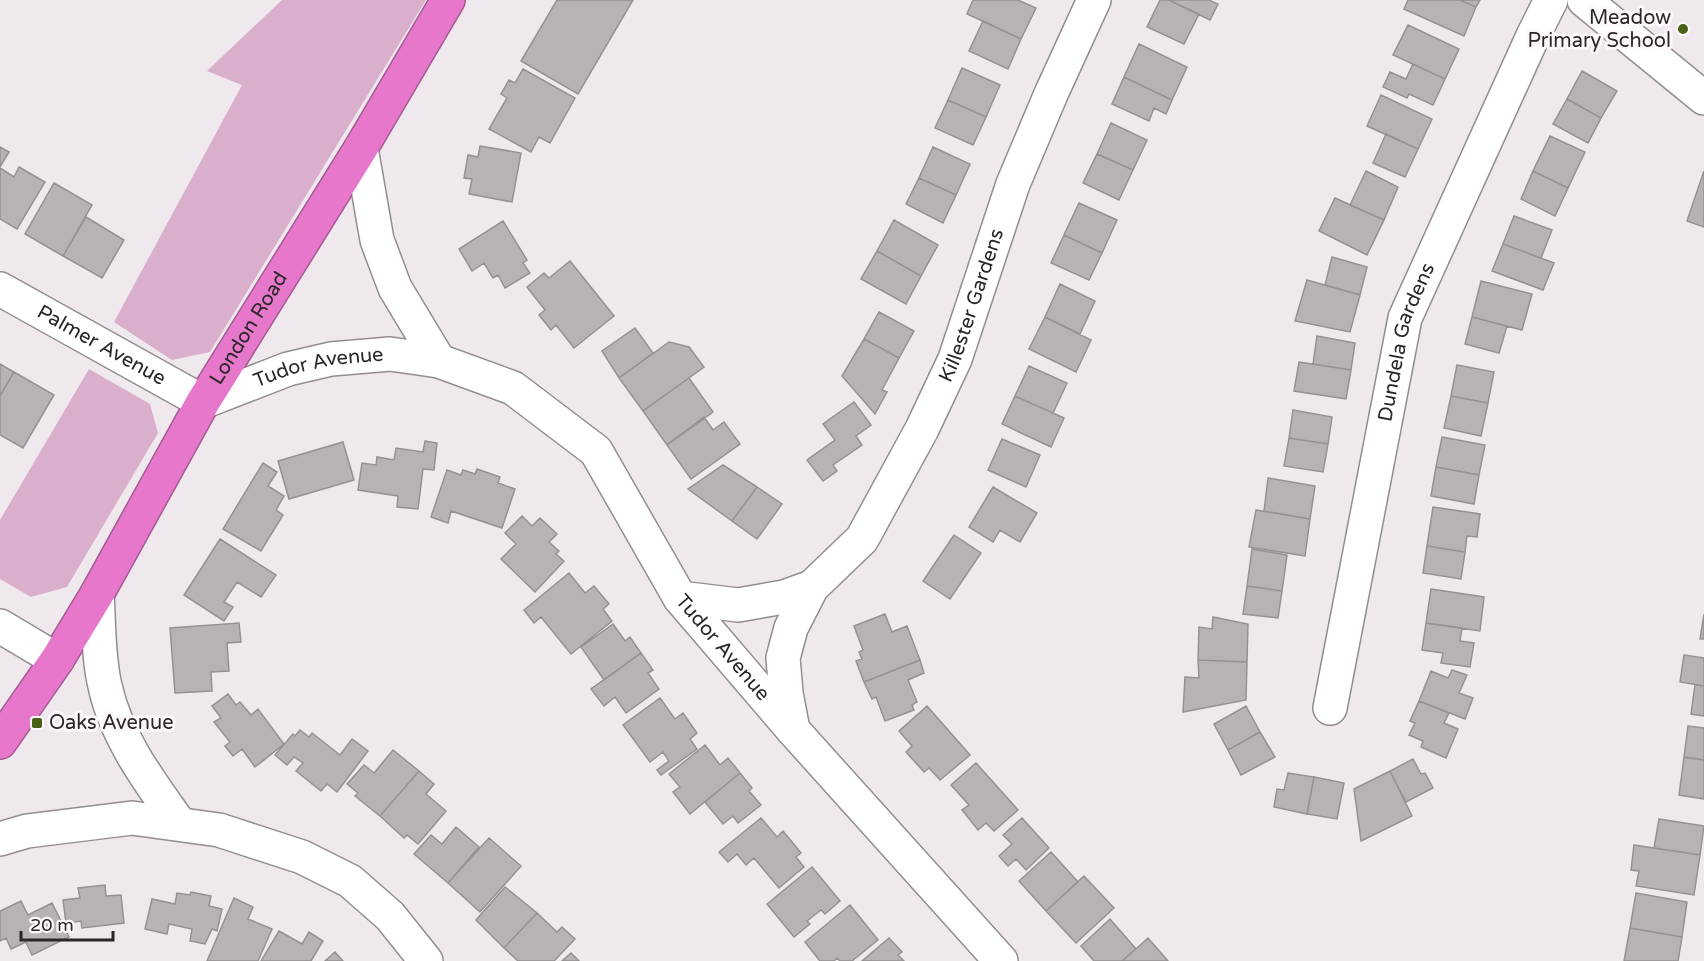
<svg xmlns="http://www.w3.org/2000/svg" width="1704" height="961" font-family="'Varela Round',sans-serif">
  <rect width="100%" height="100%" fill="#efe9ed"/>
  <path fill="#d9afcc" d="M282 0H426L210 352 172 360 114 322 242 85 207 71Z
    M89 369 150 404 158 433 67 587 31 597 0 579V520Z"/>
  <path fill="#b8b2b6" stroke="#969094" stroke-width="1.5" d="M557 0H633L578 94 521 61Z
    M973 0H1018L1036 8 1021 39 967 14Z
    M1160 0H1169L1199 14 1184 44 1147 27Z
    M1169 0H1209L1218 4 1210 20Z
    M1408 0H1460L1476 7 1464 36 1404 9Z
    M1460 0H1480L1476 7Z
    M983 21 1021 39 1008 69 969 51Z
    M1408 25 1459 49 1445 79 1393 55Z
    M1139 44 1187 67 1172 100 1124 77Z
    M1413 64 1445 79 1433 105 1409 94 1407 98 1383 87 1390 72 1406 79Z
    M962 68 1000 85 986 117 948 100Z
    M523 69 575 98 550 143 539 137 531 152 489 129 507 98 501 94 509 80 515 83Z
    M1582 71 1617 91 1601 118 1567 99Z
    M1124 77 1172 100 1166 114 1154 108 1149 121 1112 104Z
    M1381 95 1432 119 1418 149 1367 126Z
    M1567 99 1601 118 1588 143 1553 124Z
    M948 100 986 117 973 145 935 128Z
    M1111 123 1147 140 1133 170 1097 154Z
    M1386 134 1418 149 1405 177 1373 163Z
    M1550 136 1585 152 1568 188 1533 171Z
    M480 146 521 153 512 202 469 194 472 179 464 178 468 155 478 157Z
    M0 147 9 152 0 167Z
    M933 147 970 164 956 195 919 178Z
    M1097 154 1133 170 1119 200 1083 183Z
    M19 167 45 182 17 229 0 219V168L14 177Z
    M1366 171 1398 187 1384 220 1350 205Z
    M1533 171 1568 188 1555 216 1521 199Z
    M1704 171V227L1687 221Z
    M919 178 956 195 943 223 906 204Z
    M54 183 92 205 63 256 25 234Z
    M1335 198 1384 220 1367 255 1319 231Z
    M1079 203 1117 220 1102 253 1064 235Z
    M1514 216 1552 230 1541 258 1503 244Z
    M86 217 124 240 102 278 63 256Z
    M894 220 938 245 921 276 877 251Z
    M503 221 527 260 523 263 530 273 505 288 498 275 493 278 484 263 472 271 459 249Z
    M1064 235 1102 253 1089 280 1051 263Z
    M1503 244 1554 263 1543 290 1492 271Z
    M877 251 921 276 906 304 861 279Z
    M1332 257 1367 267 1360 295 1325 285Z
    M570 261 614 316 574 348 556 325 551 330 539 315 545 310 527 287 544 273 549 278Z
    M1307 280 1360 295 1350 332 1295 321Z
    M1481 281 1532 294 1522 330 1472 317Z
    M1060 284 1095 301 1080 334 1045 317Z
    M879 312 914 331 899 358 864 339Z
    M1045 317 1091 340 1076 372 1029 349Z
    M1472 317 1507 326 1499 353 1465 344Z
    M635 328 653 353 619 378 602 351Z
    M1317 336 1355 343 1351 370 1313 364Z
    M864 339 899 358 882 390 887 392 875 414 842 376Z
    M669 342 689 347 704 367 643 411 619 378Z
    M1299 362 1351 370 1346 399 1294 391Z
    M0 364 14 372 0 396Z
    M1457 365 1494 372 1488 403 1451 396Z
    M1029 366 1067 383 1053 413 1015 396Z
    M14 372 54 395 23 448 0 435V396Z
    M689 378 713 412 667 445 643 411Z
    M1015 396 1064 418 1051 447 1002 424Z
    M1451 396 1488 403 1481 436 1444 428Z
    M854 402 871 425 856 436 862 445 833 465 837 471 823 481 807 460 835 440 823 424Z
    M1293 410 1332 417 1328 444 1289 438Z
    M704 417 713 430 724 422 740 444 691 479 667 445Z
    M1442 437 1485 445 1479 475 1436 467Z
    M1289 438 1328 444 1323 472 1284 466Z
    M1002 439 1040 455 1026 487 988 470Z
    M425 441 437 443 434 470 423 469 418 509 397 507 398 496 358 490 362 463 376 465 377 457 394 460 396 448 423 452Z
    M343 442 354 480 289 499 278 461Z
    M263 463 277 472 268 486 284 496 276 510 283 515 261 551 223 529Z
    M723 465 757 487 732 521 688 489Z
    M1436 467 1479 475 1474 504 1431 496Z
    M477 469 500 477 498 483 515 489 502 528 451 511 448 523 431 517 447 470 461 475 463 470 475 474Z
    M1268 478 1315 486 1310 519 1264 511Z
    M757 487 782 504 757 539 732 521Z
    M993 487 1037 513 1020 542 1000 530 993 542 969 527Z
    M1433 507 1480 514 1477 537 1467 536 1465 552 1427 546Z
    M1256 510 1310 519 1305 556 1249 547Z
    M522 516 532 526 540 518 557 534 549 542 559 551 556 554 564 561 535 592 501 559 516 544 505 533Z
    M954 535 981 553 950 599 923 581Z
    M220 539 276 575 261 597 237 582 224 602 233 607 224 621 184 595Z
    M1427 546 1465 552 1461 579 1423 573Z
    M1252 549 1287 555 1282 591 1247 586Z
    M569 573 585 593 594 586 609 604 603 609 612 621 571 654 541 617 534 623 524 610Z
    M1247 586 1282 591 1278 618 1243 614Z
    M1431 589 1484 597 1480 631 1426 623Z
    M885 614 892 632 907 626 920 660 864 682 856 661 862 659 859 652 863 650 854 626Z
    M1704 614V639H1700Z
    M1213 617 1248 624 1247 662 1198 660 1199 627 1212 629Z
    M239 623 241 642 227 643 229 671 211 672 212 691 175 693 170 628Z
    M1426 623 1462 628 1460 641 1474 643 1470 667 1441 663 1443 653 1422 650Z
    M613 624 625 641 630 637 641 653 604 680 581 647Z
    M641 653 653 670 648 673 659 689 626 713 615 697 604 706 591 689Z
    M1684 655 1704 658V686L1680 682Z
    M920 660 924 673 908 680 917 702 912 705 914 710 885 721 876 697 872 699 864 682Z
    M1198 660 1247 662 1246 700 1183 712 1185 677 1199 678Z
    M1452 670 1467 675 1459 693 1473 698 1465 719 1419 701 1431 671 1448 678Z
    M1695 685 1704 686V716L1691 714Z
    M228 694 236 705 240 702 251 715 258 709 284 744 255 767 242 749 233 756 225 746 230 742 214 722 221 718 212 706Z
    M660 698 675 719 683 713 697 733 690 739 697 749 661 775 657 770 669 761 663 752 650 762 623 725Z
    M1419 701 1449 713 1444 723 1458 729 1446 758 1421 747 1423 741 1409 735 1415 723 1410 721Z
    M927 706 970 755 940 780 929 768 924 772 906 752 912 746 899 731Z
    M1246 706 1260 732 1228 750 1214 724Z
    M1688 726 1704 728V760L1684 757Z
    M300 730 309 737 312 733 340 755 352 739 368 751 337 792 327 784 321 791 296 771 303 763 294 757 287 765 275 755 293 734 295 736Z
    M1260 732 1275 757 1241 775 1228 750Z
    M705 745 720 765 728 758 740 773 690 814 673 792 680 787 669 774Z
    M393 750 419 771 380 816 355 796 358 793 347 784 364 765 374 773Z
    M1684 757 1704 760V799L1679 795Z
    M1413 759 1421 774 1425 773 1433 788 1406 802 1390 771Z
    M976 763 1018 810 994 831 986 823 978 830 962 810 969 805 951 785Z
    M419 771 434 784 426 794 446 811 418 844 407 835 404 838 380 816Z
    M1390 771 1412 816 1361 841 1354 789Z
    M740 773 752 788 749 791 761 805 738 823 733 816 723 824 705 802Z
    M1288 773 1314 777 1307 814 1274 807 1277 789 1284 790Z
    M1314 777 1344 783 1337 819 1307 814Z
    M761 818 777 837 783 831 801 853 796 857 804 867 779 888 754 858 746 865 737 854 728 862 719 852Z
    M1022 818 1049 848 1026 870 1016 859 1008 866 999 856 1012 844 1003 835Z
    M1659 819 1704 826 1700 855 1654 848Z
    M456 827 479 847 448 883 414 854 431 835 442 844Z
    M489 838 521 866 480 912 448 883Z
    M1634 845 1700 855 1694 895 1636 886 1639 871 1631 870Z
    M1051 852 1078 882 1046 911 1019 881Z
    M812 867 840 901 825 914 821 910 807 921 810 924 794 937 767 904Z
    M1084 876 1114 908 1076 943 1046 911Z
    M105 885 106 896 121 895 124 923 82 928 81 921 66 923 63 900 80 898 78 888Z
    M505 887 537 913 504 948 476 920Z
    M191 892 211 896 209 906 222 909 217 931 212 929 205 944 190 941 192 929 169 924 167 934 145 929 152 899 175 904 177 893 190 895Z
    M1636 893 1687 902 1682 937 1630 928Z
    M234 898 253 907 248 919 272 929 258 961H207Z
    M21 901 28 915 52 903 69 937 32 955 26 942 11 949 6 938 0 941V911Z
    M850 905 878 940 852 961H840L837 958 834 961H820L805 942Z
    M537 913 557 932 562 927 575 939 554 961H518L504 948Z
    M1110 919 1136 949 1122 961H1094L1081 946Z
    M1630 928 1682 937 1678 961H1624Z
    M279 931 302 944 309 932 323 941 311 961H261Z
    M889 938 902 952 898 955 904 961H862Z
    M1148 938 1168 961H1122L1136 949Z
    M335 952 343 961H325Z
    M571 953 579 961H562Z"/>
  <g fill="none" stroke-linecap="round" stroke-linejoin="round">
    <defs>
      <g id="street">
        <path d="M1584 0 1704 98"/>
        <path d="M361 148 377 240 395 288 439 361"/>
        <path id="s1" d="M0 289 203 402 288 369 331 359 390 354 439 361 513 388 596 451 680 598 793 730 1001 961"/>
        <path d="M97 594C99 624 98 657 105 686 116 737 149 781 179 823"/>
        <path d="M680 598 738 605 784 597 812 587"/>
        <path d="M0 626 57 660"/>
        <path id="s2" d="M1330 708 1405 318 1533 36 1551 0"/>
        <path id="s3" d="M793 730 786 693 783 658 791 628 812 587 862 539 922 429 955 359 1013 184 1051 94 1094 0"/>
        <path d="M0 839 27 831 132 818 219 830 302 857 350 881 390 916 426 961"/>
      </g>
      <g id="highway">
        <path id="s4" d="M0 742 57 660 97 594 203 402 361 148 448 0"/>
      </g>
    </defs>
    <use href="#street" stroke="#928d91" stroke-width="36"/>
    <use href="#highway" stroke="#a45b92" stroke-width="36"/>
    <use href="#street" stroke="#fff" stroke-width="33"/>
    <use href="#highway" stroke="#e677ca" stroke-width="33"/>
  </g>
  <g fill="#476214" stroke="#fdf7fb" stroke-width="2">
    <circle cx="1683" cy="29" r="6"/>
    <rect x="31" y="717" width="12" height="12" rx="3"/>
  </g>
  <g text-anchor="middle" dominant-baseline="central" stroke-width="6" stroke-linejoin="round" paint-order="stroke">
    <g font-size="20" fill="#2a2729" stroke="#fdf7fb" text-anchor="end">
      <text x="1671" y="18">Meadow<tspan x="1671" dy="23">Primary School</tspan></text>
      <text x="49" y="723" text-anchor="start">Oaks Avenue</text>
    </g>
    <g font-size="20" fill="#2a2729" stroke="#fdf7fb">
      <text stroke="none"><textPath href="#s3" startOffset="478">Killester Gardens</textPath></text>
      <text stroke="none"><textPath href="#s4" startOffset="483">London Road</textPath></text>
      <text stroke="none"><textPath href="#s2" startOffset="374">Dundela Gardens</textPath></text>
      <text stroke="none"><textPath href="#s1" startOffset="116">Palmer Avenue</textPath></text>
      <text stroke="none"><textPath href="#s1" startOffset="354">Tudor Avenue</textPath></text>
      <text stroke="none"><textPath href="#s1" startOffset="894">Tudor Avenue</textPath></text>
    </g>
  </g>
  <path d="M21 931v9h92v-9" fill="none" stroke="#2a2729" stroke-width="3"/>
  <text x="30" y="931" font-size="18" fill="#2a2729" stroke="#fdf7fb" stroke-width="4.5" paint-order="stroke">20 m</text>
</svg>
